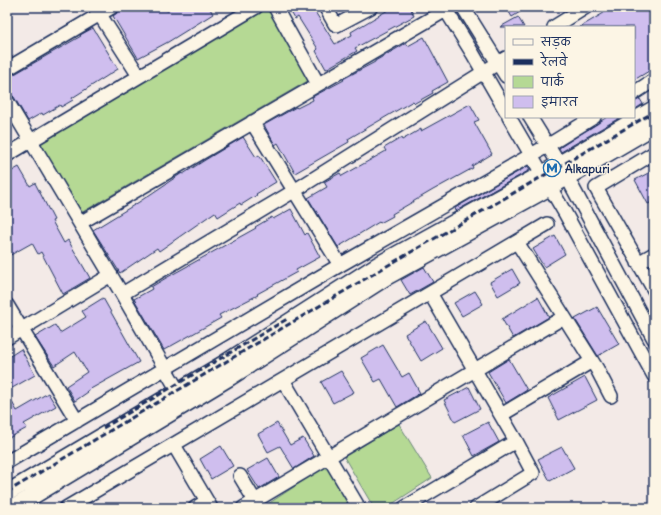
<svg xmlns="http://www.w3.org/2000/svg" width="661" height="515" font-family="Delius,'Playpen Sans Deva',sans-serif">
  <rect width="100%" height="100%" fill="#f3eae7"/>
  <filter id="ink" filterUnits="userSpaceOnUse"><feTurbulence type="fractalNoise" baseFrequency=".025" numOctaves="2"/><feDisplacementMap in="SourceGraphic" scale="8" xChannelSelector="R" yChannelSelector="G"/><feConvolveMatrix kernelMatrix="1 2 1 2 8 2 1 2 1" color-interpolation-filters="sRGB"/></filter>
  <g filter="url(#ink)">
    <path fill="#b5d994" stroke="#688479" d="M265 7H270L311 79 74 217 32 148Z
      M399 424 432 478 386 508H374L344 457Z
      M327 465 354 508H266L265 506Z"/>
    <path fill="#cfbeee" stroke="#1b2f5e" d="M125 7H165L167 11 174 7H209L213 14 168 42 138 58 113 16Z
      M288 7H312L335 44 352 35 351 32 393 7H410L414 16 355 48 357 51 326 69 316 51 318 49 298 17 295 19Z
      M506 7H528L512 17Z
      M614 7H654V68L634 80V27H580Z
      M518 17 524 27H500Z
      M93 28 118 69 72 98 73 100 61 107 60 105 43 115 42 113 28 121 14 97 10 94 7 89V77L11 76 81 36 80 35Z
      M424 37 448 82 432 91 433 93 415 103 413 101 348 139 349 142 295 173 278 143 275 145 264 125 296 107 297 108 313 100 312 97 344 80 343 79 356 72 375 62V61L396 49 406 43 408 46Z
      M640 99 643 104 634 110V102Z
      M470 104 479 120 474 122 492 154 472 166 473 168 433 190 392 214 393 216 380 223 379 222 338 247 308 198 327 187 324 182 340 173 342 176 386 151 384 148 401 138 402 140 421 129V131Z
      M607 117H621L561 152 559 148Z
      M243 137 256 157 259 155 276 182 256 194 257 195 241 205 240 203 218 217 215 212 159 251 157 248 120 273 93 230 139 202 182 173 183 174 205 160Z
      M528 166 530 170 456 211 455 208Z
      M19 167 30 186 35 183 54 220 52 221 64 243 68 240 90 278 63 294 41 252 38 254 32 243 7 257V174Z
      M654 170V201L648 204 635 180Z
      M291 209 305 235 307 233 320 257 296 270 297 272 257 294 258 295 219 315 221 318 164 350 134 299 152 289 151 287 166 278 256 228 255 227 272 217 273 219Z
      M555 236 565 254 544 267 533 249Z
      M424 267 433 282 410 295 401 280Z
      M512 269 520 283 498 296 490 282Z
      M475 291 483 304 462 316 454 303Z
      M538 297 549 317 513 338 502 319Z
      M103 298 139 362 87 391 88 392 75 401 66 386 87 372 75 352 54 366 35 337 55 325 60 333 86 317 82 311Z
      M597 307 619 344 598 356 575 319Z
      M426 321 442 348 421 361 405 334Z
      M383 345 402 377 409 373 420 393 397 407 381 379 375 382 361 358Z
      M21 349 35 375 7 391V358Z
      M509 359 527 390 506 403 488 372Z
      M341 371 354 392 333 403 321 382Z
      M585 377 597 400 559 420 548 398Z
      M469 387 480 409 455 422 444 400Z
      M7 393 17 411 48 393 56 406 24 424 27 428 7 439Z
      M488 422 499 442 474 456 463 435Z
      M277 423 290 445 303 438 314 456 294 469 280 446 268 452 258 434Z
      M221 446 233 466 211 479 200 459Z
      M562 447 574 468 550 481 538 459Z
      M268 458 279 477 259 489 247 470Z"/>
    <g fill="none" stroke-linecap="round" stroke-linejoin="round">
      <defs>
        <path id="minor" d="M95 7 139 76
          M275 7 318 84
          M328 7 326 8 335 24 337 25 371 7
          M444 7 473 54 506 111
          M463 7 506 76
          M554 27 586 7
          M7 69 112 7
          M634 93 654 80
          M7 101 122 294 178 391
          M509 117 565 213 654 376
          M530 117 567 177 654 339
          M252 122 340 265
          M654 153 596 188 654 290
          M7 155 256 7
          M80 223 451 7
          M517 242 597 369 611 396
          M638 263 654 254
          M430 293 516 441 533 473 476 508
          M122 294 294 191 506 58
          M7 305 77 421
          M7 338 111 275
          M283 380 359 508
          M501 415 592 361
          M174 445 211 508
          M7 462 340 265 547 146 594 117
          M240 476 255 501
          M66 508 547 224
          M195 508 207 501
          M243 508 564 317
          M404 508 516 441"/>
        <path id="major" d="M7 493 222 365 378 265 544 173 654 109
          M13 508 230 377 386 277 550 187 654 126"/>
      </defs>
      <use href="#minor" stroke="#1b2f5e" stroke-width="16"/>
      <use href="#major" stroke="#1b2f5e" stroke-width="19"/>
      <use href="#minor" stroke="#fcf5e5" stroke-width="13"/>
      <use href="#major" stroke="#fcf5e5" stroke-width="16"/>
      <path stroke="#1b2f5e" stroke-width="3" stroke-dasharray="6 3" stroke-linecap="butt" d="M103 428 287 319
        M7 492 380 270 654 112"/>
    </g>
  </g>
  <defs>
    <symbol id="metro-ring" viewBox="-11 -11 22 22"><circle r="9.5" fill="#fcf5e5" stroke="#1f6fb2" stroke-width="1.5"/><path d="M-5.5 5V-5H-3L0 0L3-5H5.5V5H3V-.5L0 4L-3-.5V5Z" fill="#1f6fb2"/></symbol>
  </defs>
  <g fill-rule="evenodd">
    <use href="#metro-ring" x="542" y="158" width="20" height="20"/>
  </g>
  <g text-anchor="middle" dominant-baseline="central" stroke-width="3" stroke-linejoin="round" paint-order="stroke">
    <g font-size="12" font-weight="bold" fill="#1b2f5e" stroke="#fcf5e5" text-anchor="start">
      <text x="565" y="168">Alkapuri</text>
    </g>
  </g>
  <rect width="661" height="515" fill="none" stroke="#fcf5e5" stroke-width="24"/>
  <rect x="12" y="12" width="637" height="491" fill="none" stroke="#1b2f5e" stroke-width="1.5" filter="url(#ink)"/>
  <rect x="505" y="26" width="130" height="92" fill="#fcf5e5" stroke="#a2a6af"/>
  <rect x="513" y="39" width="20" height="6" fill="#fcf5e5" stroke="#a2a6af"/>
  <text x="541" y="46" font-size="12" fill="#1b2f5e">सड़क</text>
  <rect x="513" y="59" width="20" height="6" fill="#1b2f5e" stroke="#a2a6af"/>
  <text x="541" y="66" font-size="12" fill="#1b2f5e">रेलवे</text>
  <rect x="513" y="76" width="20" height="12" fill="#b5d994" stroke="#a2a6af"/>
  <text x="541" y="86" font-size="12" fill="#1b2f5e">पार्क</text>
  <rect x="513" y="96" width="20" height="12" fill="#cfbeee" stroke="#a2a6af"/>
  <text x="541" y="106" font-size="12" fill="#1b2f5e">इमारत</text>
</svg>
